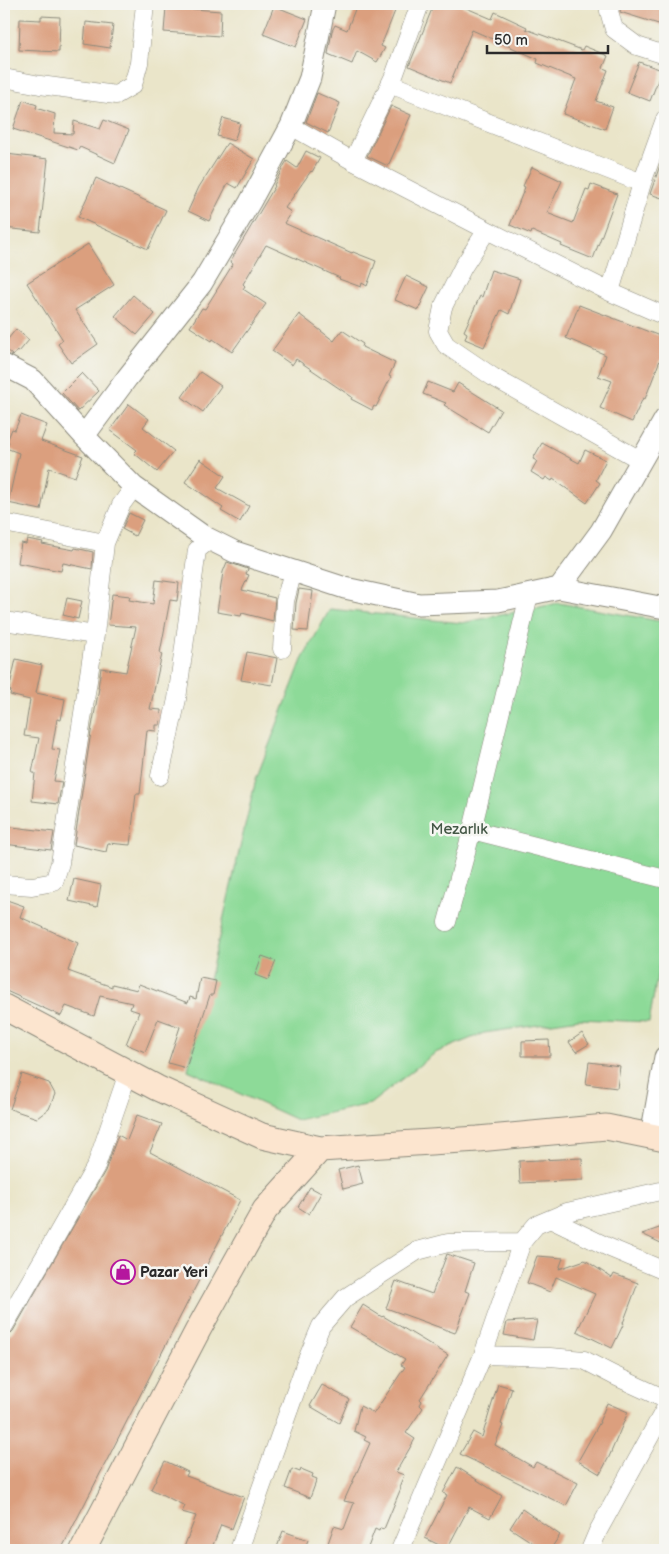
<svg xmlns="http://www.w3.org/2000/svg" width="669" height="1554" font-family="'Balsamiq Sans',sans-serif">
  <rect width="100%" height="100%" fill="#f6f6f2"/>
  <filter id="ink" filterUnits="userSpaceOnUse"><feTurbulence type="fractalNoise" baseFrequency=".02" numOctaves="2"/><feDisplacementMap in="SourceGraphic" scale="10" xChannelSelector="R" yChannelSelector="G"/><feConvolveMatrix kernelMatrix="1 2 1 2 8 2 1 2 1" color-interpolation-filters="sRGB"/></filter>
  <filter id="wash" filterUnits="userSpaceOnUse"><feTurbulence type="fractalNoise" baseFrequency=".0096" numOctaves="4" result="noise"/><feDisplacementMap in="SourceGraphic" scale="20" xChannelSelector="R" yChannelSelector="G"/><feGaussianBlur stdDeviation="1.12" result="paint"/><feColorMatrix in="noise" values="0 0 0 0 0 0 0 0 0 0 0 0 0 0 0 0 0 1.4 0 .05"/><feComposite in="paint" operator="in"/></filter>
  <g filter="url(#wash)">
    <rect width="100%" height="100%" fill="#eae5c9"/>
    <path fill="#8dda98" stroke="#5c8262" d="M559 603 665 622V932L649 1022 579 1019 484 1033 435 1053 370 1104 297 1120 188 1070 256 779 302 660 330 609 462 623Z"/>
    <g id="blocks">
      <path fill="#db9f7e" d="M357 4H390L397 6 381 46 385 48 377 62 357 51 352 64 328 54 332 31 335 25 347 30Z
        M434 4H457L492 19 495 12 527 27 526 29 582 50 584 46 608 56 603 68 608 70 596 101 613 107 605 129 563 114 576 79 537 63 538 59 472 30 450 83 409 66Z
        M621 4H665V26L620 12Z
        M274 6 307 19 296 47 263 34Z
        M166 7 221 11 220 36 164 32Z
        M41 16 60 17 59 52 19 50 20 19 41 20Z
        M86 22 113 25 110 48 84 44Z
        M639 62 662 70 650 101 627 92Z
        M317 93 340 103 328 133 306 122Z
        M23 100 37 105 36 108 55 114 54 133 73 134 74 121 100 129 104 120 129 130 115 163 80 147 78 150 13 129Z
        M391 106 411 115 388 166 367 156Z
        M223 118 240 123 234 141 217 136Z
        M227 143 254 159 237 188 228 183 209 221 188 211 199 187Z
        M306 151 320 158 312 172 311 171 285 208 291 212 284 223 352 253 353 252 376 261 367 286 362 283 361 287 339 279 340 278 266 245 243 284 245 286 243 289 266 304 232 352 213 339 212 341 190 327 202 308 205 309 233 264 230 262 275 186 274 185 285 164 287 161 297 168Z
        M6 154 48 159 40 232 4 228V175Z
        M664 154H665V199L650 194Z
        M532 167 562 181 547 213 573 223 586 189 589 190 591 184 617 194 593 259 561 246 562 244 532 231 531 234 510 225 525 187 523 186Z
        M96 178 166 210 148 249 78 217Z
        M88 244 114 285 75 310 98 344 71 363 58 344 63 340 27 283Z
        M491 270 520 279 509 314 501 310 484 347 465 339 467 333 464 331 480 296 482 297Z
        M406 276 429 287 418 310 395 300Z
        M133 295 155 314 137 335 115 316Z
        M579 305 665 338V361L660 360 645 399 643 398 632 422 600 408 612 381 598 376 606 355 566 338Z
        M299 314 334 341 342 330 363 344 362 347 395 363 389 376 391 377 376 407 374 406 372 410 351 399 352 397 296 359 292 365 272 351Z
        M16 329 29 340 19 352 17 351 13 356 4 348V344Z
        M200 372 221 386 203 412 182 397Z
        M82 373 99 391 78 411 62 393Z
        M428 382 453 392 458 383 501 410 488 432 444 405 446 403 423 394Z
        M129 404 149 419 143 427 174 451 157 472 134 453 137 450 110 430Z
        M21 415 47 425 41 441 83 456 75 477 49 468 41 510 8 503 19 453 6 448 9 442 7 441 12 429 15 430Z
        M542 443 579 463 585 450 606 460 596 480 600 483 587 503 553 479 552 481 546 477 544 480 531 472 537 461 533 459Z
        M200 459 225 476 217 488 249 506 240 522 221 511 223 508 185 482Z
        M129 513 143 520 135 536 122 529Z
        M27 539 43 542 42 544 74 550 75 548 93 552 92 569 63 563 61 571 18 563 21 543 26 544Z
        M227 562 248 569 246 574 249 575 242 590 275 598 273 621 242 613 241 616 217 612 223 572Z
        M156 580 179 583 177 601 170 600 160 653 162 654 150 709 161 710 160 725H156V731L147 730 140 794H136L130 845 108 843 106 852 74 845 91 732 99 688H98L101 668 126 672 136 627 108 625 112 594 130 596 129 600 153 604Z
        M299 589 313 591 308 631 294 630 296 603Z
        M67 598 82 601 78 619 63 615Z
        M247 652 277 658 272 685 241 680Z
        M16 659 42 665 36 693 65 699 61 720 57 719 52 749 60 750 54 781 62 782 58 804 32 801 35 773H32L39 738 24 736 30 700 10 695 11 691 9 690Z
        M4 826 54 832 51 850 4 844Z
        M74 879 101 885 97 907 69 901Z
        M4 899 24 906 20 917 78 943 68 971 112 987V984L137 990 139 984 188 1003 190 997 196 999 200 978 216 981 213 995H210L186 1068 168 1063 180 1027 158 1019 145 1052 126 1044 139 1012 130 1009 132 1003 100 996 94 1016 66 1006 61 1016 4 990Z
        M262 956 276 961 268 980 255 975Z
        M582 1033 589 1044 576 1052 569 1042Z
        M549 1040 550 1056H522V1041Z
        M589 1062 620 1066 617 1088 586 1084Z
        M22 1074 49 1083 55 1094 49 1109 37 1118 10 1109Z
        M137 1115 162 1124 150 1152 240 1200 61 1550H4V1345L9 1335 13 1331 105 1171 118 1135 127 1140Z
        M582 1158 583 1180 520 1183 519 1161Z
        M358 1165 363 1184 343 1189 338 1170Z
        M310 1187 321 1193 309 1214 298 1207Z
        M665 1226V1245L642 1234Z
        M447 1254 474 1263 465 1291 470 1293 455 1333 386 1308 396 1281 432 1294Z
        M537 1256 563 1258 559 1269 585 1260 612 1278 614 1274 638 1283 623 1323H624L612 1348 577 1331 595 1294 556 1277 550 1292 527 1283Z
        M363 1305 382 1317 383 1316 448 1355 420 1399 422 1401 420 1405 423 1408 406 1433 415 1439 396 1472 404 1475 399 1487 401 1488 384 1529 380 1528 379 1531 375 1529 367 1550H339L327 1546 334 1526 344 1529 354 1503 344 1501 370 1443 364 1440 366 1437 354 1431 360 1406 374 1413 405 1367 401 1365 405 1359 350 1327Z
        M537 1320 533 1340 504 1335 507 1322Z
        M498 1384 512 1388 501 1424 503 1425 495 1445 533 1467 536 1462 578 1483 566 1506 460 1454 473 1432 482 1437Z
        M322 1385 349 1399 339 1423 310 1406Z
        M607 1403 628 1412 609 1457 600 1474 578 1461 600 1422H599Z
        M165 1461 188 1472 186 1476 244 1497 232 1529 221 1525 211 1550H183L196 1516 182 1512 185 1506 151 1489Z
        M457 1467 502 1496 490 1518 469 1507 447 1549 425 1538 447 1495 443 1493Z
        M292 1469 300 1472 301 1469 313 1474 312 1477 317 1479 310 1498 285 1488Z
        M522 1509 560 1535 550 1550H544L510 1528Z
        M283 1531 308 1540 304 1550H276Z"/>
    </g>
  </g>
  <g filter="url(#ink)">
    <use href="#blocks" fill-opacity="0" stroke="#8a887a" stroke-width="1"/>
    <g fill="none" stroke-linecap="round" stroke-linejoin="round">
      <defs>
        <path id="minor" d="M611 4 609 11 614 29 637 46 665 55
          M4 78 40 85 116 95 133 85 139 63 145 4
          M390 84 642 183
          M291 126 353 161 487 230 610 292 665 316
          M353 161 394 76 420 4
          M487 230 463 267 443 307 438 331 446 345 493 377 642 461
          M610 292 642 183 665 119
          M4 523 105 543
          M4 621 95 635
          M282 649 285 601 293 571
          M160 776 177 699 197 550 211 539
          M472 830 665 879
          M4 884 32 886 54 882 60 863 95 635 105 543 121 505 134 487
          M447 922 472 830 529 595
          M550 1219 610 1248 665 1271
          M4 1326 46 1254 96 1166 128 1073
          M483 1355 550 1357 584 1360 613 1375 665 1399
          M239 1550 306 1362 321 1326 345 1298 417 1251 448 1243 522 1242
          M400 1550 483 1355 522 1242 536 1225 567 1212 665 1190
          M590 1550 598 1531 665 1409"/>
        <path id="tertiary" d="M4 365 33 380 84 436 134 487 203 536 235 552 345 588 419 604 498 601 559 588 665 608
          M84 436 127 378 202 283 250 202 291 126 310 78 325 4
          M559 588 601 531 665 419
          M651 1136 665 1057"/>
        <path id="secondary" d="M4 1007 157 1088 262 1136 320 1149 478 1139 606 1127 665 1139
          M83 1550 198 1330 265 1210 320 1149"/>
      </defs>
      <use href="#minor" stroke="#8a887a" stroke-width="19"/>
      <use href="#tertiary" stroke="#8a887a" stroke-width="23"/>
      <use href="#secondary" stroke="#8a887a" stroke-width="27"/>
      <use href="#minor" stroke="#fff" stroke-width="18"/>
      <use href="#tertiary" stroke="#fff" stroke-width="21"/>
      <use href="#secondary" stroke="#fce5cf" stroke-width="25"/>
    </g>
  </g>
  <defs>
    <symbol id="shop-ring" viewBox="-11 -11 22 22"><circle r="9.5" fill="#f6f6f2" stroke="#b5179e" stroke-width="1.5"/><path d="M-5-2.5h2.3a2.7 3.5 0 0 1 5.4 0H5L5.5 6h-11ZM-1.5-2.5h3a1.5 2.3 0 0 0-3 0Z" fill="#b5179e"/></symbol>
  </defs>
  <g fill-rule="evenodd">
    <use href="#shop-ring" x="109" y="1258" width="28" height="28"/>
  </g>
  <g text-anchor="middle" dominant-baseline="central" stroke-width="5" stroke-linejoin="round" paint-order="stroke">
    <g font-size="15" fill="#445746" stroke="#f6f6f2">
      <text x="459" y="829">Mezarlık</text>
    </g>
    <g font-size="15" font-weight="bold" fill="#2b2b2b" stroke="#f6f6f2" text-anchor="start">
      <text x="140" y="1272">Pazar Yeri</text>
    </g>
  </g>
  <rect width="669" height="1554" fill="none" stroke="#f6f6f2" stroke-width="20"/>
  <path d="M487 45v8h121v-8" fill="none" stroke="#2b2b2b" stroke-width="2.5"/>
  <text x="494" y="45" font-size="15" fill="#2b2b2b" stroke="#f6f6f2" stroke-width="4" paint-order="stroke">50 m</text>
</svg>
